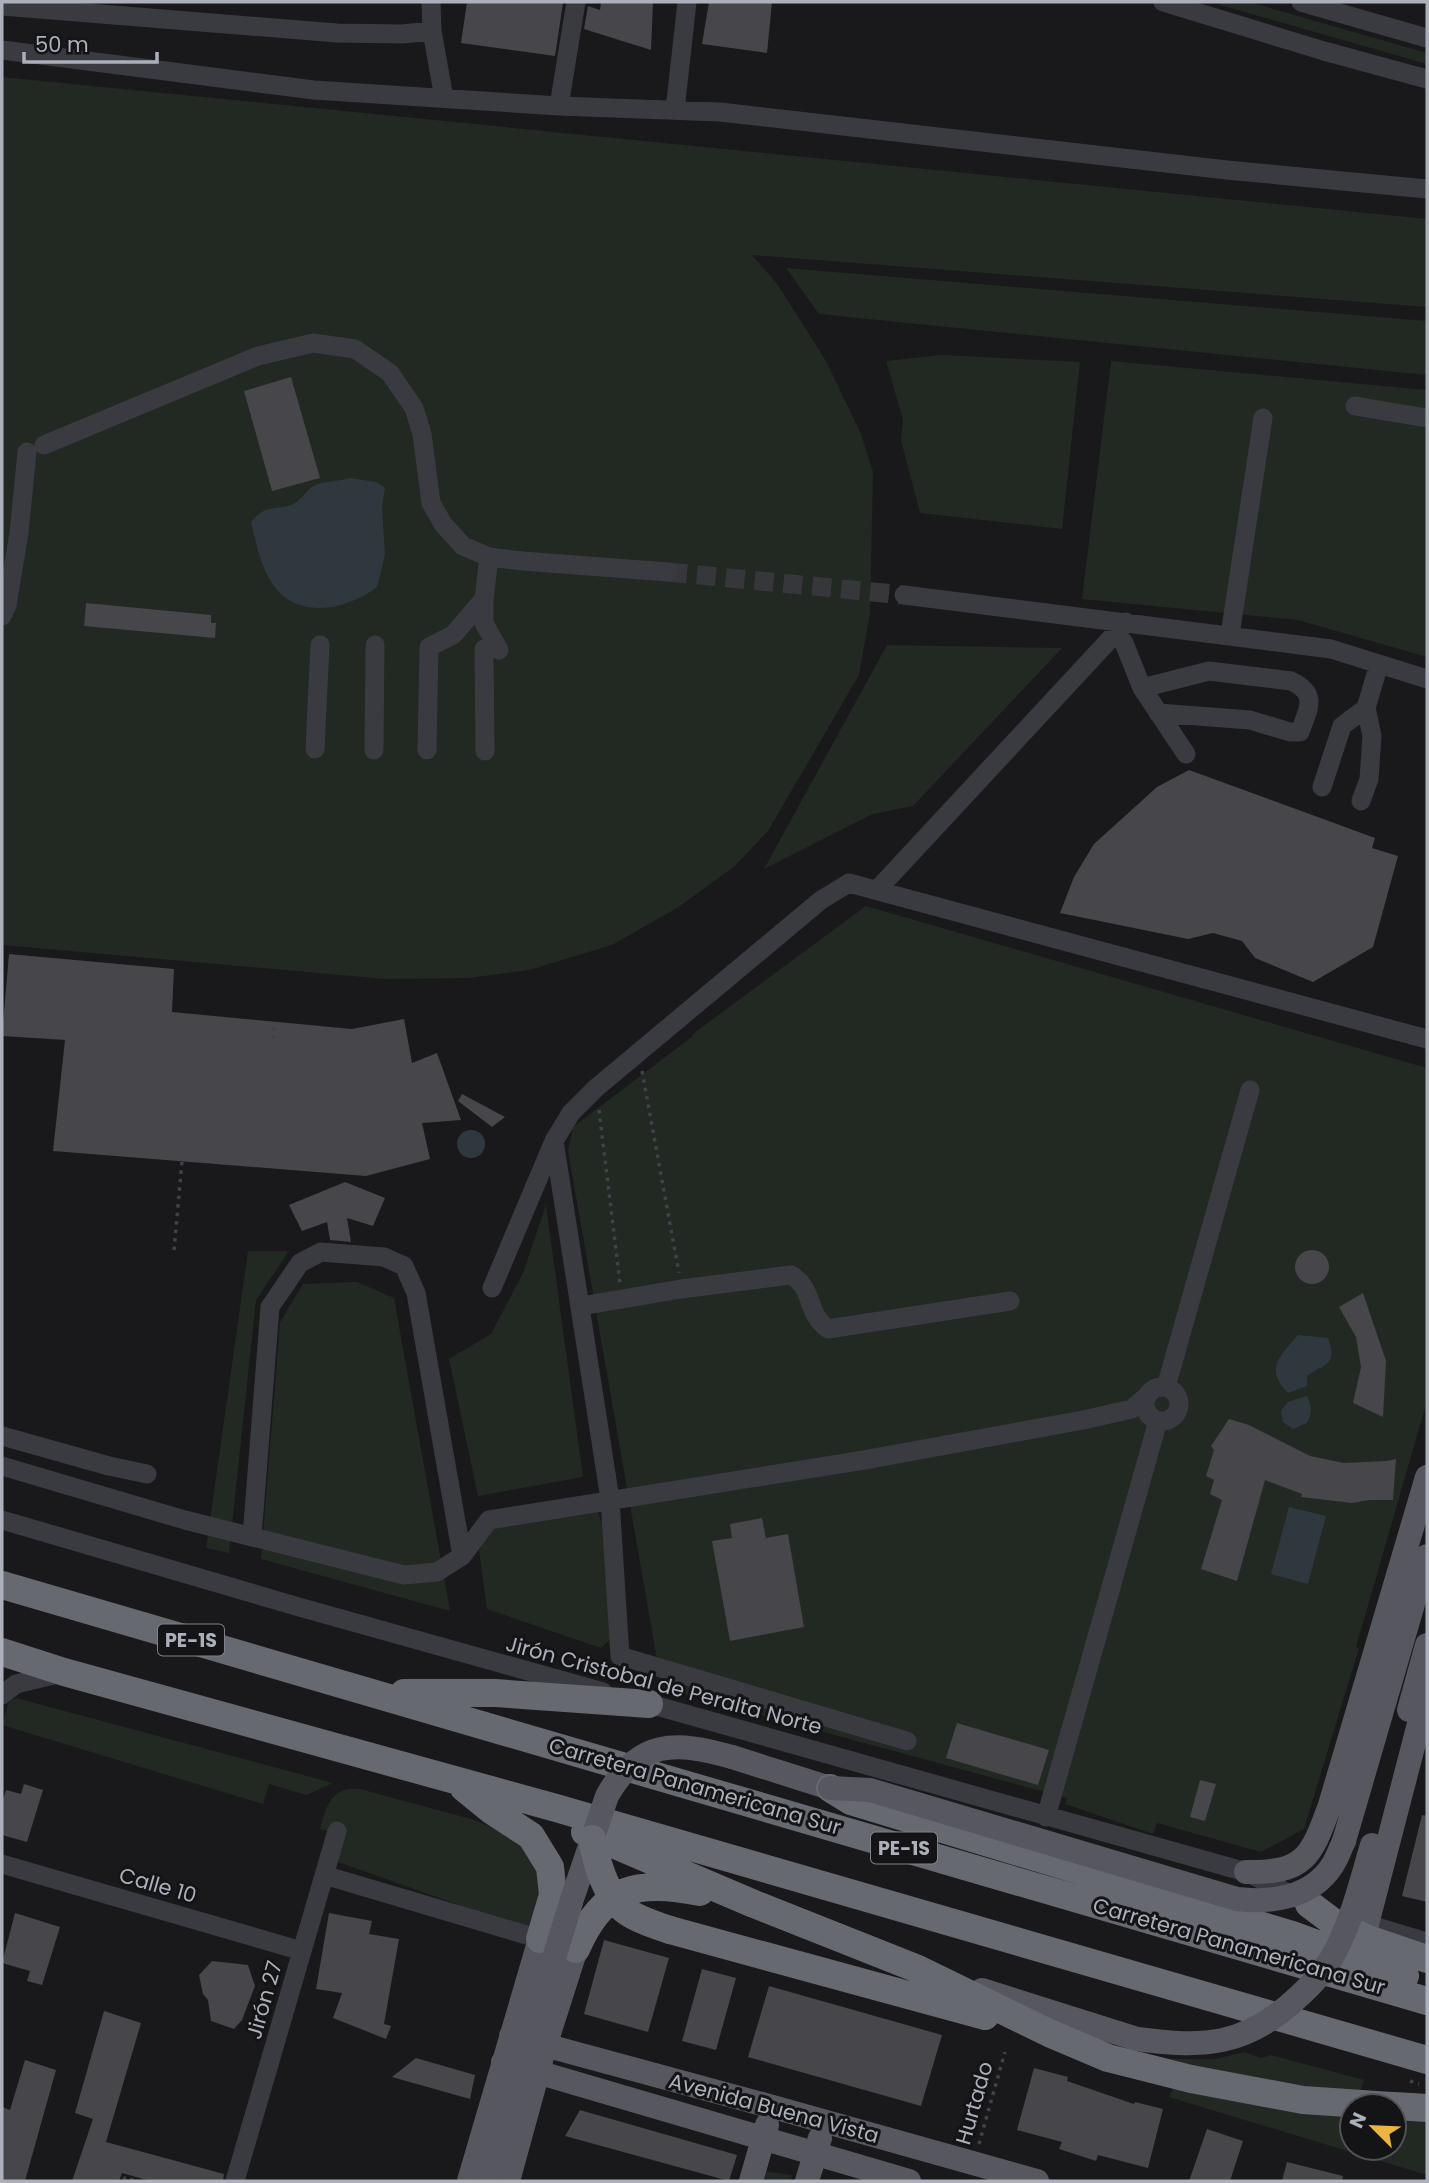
<svg xmlns="http://www.w3.org/2000/svg" width="1429" height="2183" font-family="Poppins,sans-serif">
  <rect width="100%" height="100%" fill="#19191b"/>
  <path fill="#212922" d="M1221 2H1249L1427 53V64L1220 5Z
    M2 77 1427 219V307L752 255 778 285 826 361 861 434 873 472 870 613 859 675 768 831 735 866 677 908 612 945 529 970 469 978 385 979 2 945Z
    M786 268 1427 321V375L819 314Z
    M942 355 1080 362 1062 529 920 513 901 440 903 420 886 361Z
    M1111 361 1427 390V657L1298 620 1082 599Z
    M887 645 1062 648 913 806 873 814 764 869Z
    M866 906 1427 1068V1401L1356 1647 1359 1648 1304 1829 1261 1852 1157 1823 1153 1834 1065 1804 1067 1798 662 1688 568 1151 573 1127 693 1036 694 1033Z
    M546 1205 583 1477 478 1496 449 1359 491 1334 523 1273Z
    M248 1251H289L256 1300 229 1553 206 1548Z
    M357 1282 394 1298 450 1611 261 1559 280 1322 303 1284Z
    M597 1509 603 1527 612 1638 601 1648 487 1609 479 1550 491 1528Z
    M16 1698 333 1783 306 1795 269 1784 263 1804 2 1725 9 1702Z
    M347 1789H360L471 1819 514 1836 537 1867 543 1892 538 1924 524 1928 335 1861 342 1835 320 1829C325 1811 328 1795 347 1789Z
    M1245 2052 1261 2058 1271 2055 1364 2080 1358 2097 1263 2084 1169 2059H1215Z
    M1173 2088 1352 2112V2148H1394V2115L1427 2116V2175L1169 2097Z
    M762 2171 792 2175 791 2181H759Z"/>
  <path fill="#30383f" d="M350 478 376 482 385 488 382 507 385 555 377 587C347 610 296 621 272 583 260 565 256 542 251 522 266 504 272 511 291 505 300 502 304 493 312 487 323 480 338 482 350 478Z
    M457 1144a14 14 0 1 1 28 0a14 14 0 1 1-28 0Z
    M1298 1335 1328 1338C1338 1366 1325 1363 1307 1376V1386L1288 1393C1264 1369 1280 1356 1298 1335Z
    M1307 1396C1312 1407 1312 1412 1307 1423L1293 1429 1283 1422 1281 1411 1288 1402Z
    M1289 1507 1326 1516 1308 1584 1271 1574Z"/>
  <path fill="#46464b" d="M467 2 563 3 555 56 461 43Z
    M601 2H653L651 50 584 29 588 6 600 10Z
    M709 2H772L767 53 702 44Z
    M291 377 320 478 272 491 244 391Z
    M86 603 211 615V623H216L215 638 84 626Z
    M1189 770 1375 838 1372 848 1398 856 1373 947 1313 982 1255 958 1242 941 1213 933 1188 939 1060 913 1074 877 1094 844 1157 787Z
    M9 954 174 969 172 1012 352 1029 404 1019 412 1063 437 1053 461 1120 422 1123 430 1159 366 1176 53 1151 65 1040 2 1036Z
    M462 1094 505 1117 492 1127 458 1101Z
    M345 1182 385 1198 373 1226 347 1218 351 1242 330 1240 327 1222 302 1231 289 1205Z
    M1295 1267a17 17 0 1 1 34 0a17 17 0 1 1-34 0Z
    M1363 1293 1386 1361 1383 1417 1353 1403 1361 1367 1356 1337 1339 1307Z
    M1229 1419 1249 1425 1310 1456 1344 1463 1386 1461 1396 1459 1393 1500H1369L1352 1503 1301 1497 1302 1494 1265 1480 1237 1581 1201 1569 1222 1500 1210 1494 1214 1480 1206 1476 1214 1450 1211 1446Z
    M762 1518 766 1538 788 1534 804 1627 730 1641 712 1541 732 1538 730 1524Z
    M957 1723 1049 1750 1038 1785 946 1758Z
    M1200 1780 1216 1784 1205 1821 1190 1817Z
    M24 1784 43 1790 27 1842 2 1835V1803L6 1790 21 1794Z
    M1422 1815 1427 1816V1902L1402 1896Z
    M15 1913 60 1927 42 1985 27 1981 30 1971 2 1963Z
    M329 1913 372 1921 369 1934 399 1939 384 2024 391 2026 386 2039 333 2018 342 1993 316 1989Z
    M604 1940 669 1958 648 2032 584 2014Z
    M212 1961 248 1965 255 1986 242 2020 234 2029 211 2021 208 2000 203 1994 199 1975Z
    M702 1969 736 1978 716 2050 682 2041Z
    M769 1986 942 2035 921 2106 748 2057Z
    M104 2011 141 2023 106 2142 224 2174 223 2181H150L122 2173 119 2181H72L93 2119 75 2113Z
    M416 2058 475 2075 470 2099 392 2077Z
    M25 2060 56 2070 25 2181H2V2107L10 2110Z
    M1034 2068 1068 2077 1067 2081 1134 2104 1135 2102 1163 2109 1148 2168 1098 2155 1096 2161 1059 2149 1062 2142 1017 2130Z
    M580 2110 737 2155 729 2181 565 2136Z
    M1207 2129 1243 2141 1230 2181H1189Z
    M1287 2162 1343 2176 1342 2181H1282Z"/>
  <g fill="none" stroke-linecap="round" stroke-linejoin="round">
    <path stroke="#36373b" stroke-width="19" stroke-dasharray="19 10" stroke-linecap="butt" d="M668 572 904 595"/>
    <path stroke="#404247" stroke-width="3.5" stroke-dasharray="3.5 5" stroke-linecap="butt" d="M273 1039 274 1024
      M642 1071 679 1273
      M599 1110 620 1283
      M174 1250 182 1161
      M1410 2081 1419 2084
      M979 2144 1005 2052
      M124 2181 125 2178 135 2181"/>
    <path stroke="#3a3b40" stroke-width="19" d="M431 2 432 31 444 98
      M1163 2 1324 51 1427 79
      M1301 2 1427 38
      M2 6 337 33 402 34 432 31
      M2 50 314 90 559 106 720 112 1227 170 1427 189
      M559 106 576 2
      M675 110 687 2
      M1355 406 1427 418
      M44 445 258 356 313 343 355 349 390 373 414 408 422 434 431 503 443 524 463 546 489 557 523 561 668 572
      M904 595 1331 649 1427 679
      M484 599V623L499 650
      M2 616 7 605 19 533 27 452
      M1116 633 1124 643 1142 688 1186 754
      M1230 635 1263 418
      M433 645 453 635 484 599 489 557
      M484 649 485 751
      M1142 688 1209 671 1291 681C1319 694 1308 709 1300 732H1290L1250 720 1158 713
      M315 749 320 645
      M374 750 375 645
      M427 750 429 647
      M1322 787 1342 726 1366 708
      M1361 801 1369 779 1372 736 1366 708 1379 664
      M877 890 1126 622
      M554 1141 610 1499 620 1656 907 1741
      M492 1288 554 1141 571 1113 596 1088 821 900 849 883 1427 1039
      M581 1306 681 1289 791 1275C815 1289 805 1313 828 1329L1010 1301
      M1145 1404a17 17 0 1 1 34 0a17 17 0 1 1-34 0Z
      M1166 1387 1250 1090
      M2 1436 109 1466 147 1474
      M2 1466 185 1520 404 1575 437 1572 462 1556 489 1520 864 1460 1083 1420 1132 1409 1147 1396
      M2 1520 299 1607 603 1692
      M252 1537 270 1307 300 1263 321 1252 384 1257 404 1266 416 1293 462 1556
      M2 1695 16 1684 62 1673
      M639 1701 1246 1872 1300 1899
      M1046 1817 1158 1421
      M2 1864 302 1951
      M324 1875 540 1939
      M1354 1920 1427 1942
      M235 2181 337 1831"/>
    <path stroke="#57585f" stroke-width="24" d="M1409 1710 1427 1645
      M732 1757 830 1788
      M1344 1841 1427 1556
      M1246 1872C1305 1873 1311 1857 1330 1805L1427 1477
      M1367 1924 1427 1693
      M982 1990 1137 2039
      M511 2036 773 2107 1037 2181
      M503 2062 909 2181
      M469 2181 540 1939
      M508 2181 545 2046 576 1949
      M751 2181 767 2125
      M807 2181 820 2138"/>
    <path stroke="#676971" stroke-width="28" d="M2 1585 1427 2001
      M2 1652 64 1672 556 1808 1427 2060
      M404 1693H495L649 1704
      M464 1788 491 1810 531 1836 550 1867 553 1895 540 1939
      M830 1788 851 1801 1292 1935 1405 1976
      M585 1832 754 1904 918 1969 1049 2033 1108 2058 1191 2079 1303 2100 1391 2106
      M1309 1904 1337 1925 1368 1939 1427 1959
      M670 1930 985 2016
      M576 1949C603 1886 637 1880 700 1892
      M1394 2106 1427 2108"/>
    <path stroke="#57585f" stroke-width="24" d="M830 1788 870 1790 1237 1899C1271 1903 1311 1898 1332 1866 1337 1859 1340 1849 1344 1841
      M1137 2039C1204 2048 1246 2046 1297 1998 1313 1984 1328 1967 1337 1948 1353 1916 1362 1879 1372 1845
      M486 2181 572 1899 607 1796C639 1739 675 1741 732 1757"/>
    <path stroke="#676971" stroke-width="28" d="M592 1839C597 1864 606 1899 629 1913 641 1921 656 1925 670 1930"/>
  </g>
  <g text-anchor="middle" dominant-baseline="central" stroke-width="6" stroke-linejoin="round" paint-order="stroke">
    <g fill="#141416" stroke="#7e8189" stroke-width="2">
      <rect x="158" y="1624.5" width="66" height="31" rx="5"/>
      <rect x="871" y="1832.5" width="66" height="31" rx="5"/>
    </g>
    <g font-size="19" font-weight="bold" fill="#acb0ba">
      <text x="191" y="1640">PE-1S</text>
      <text x="904" y="1848">PE-1S</text>
    </g>
    <g font-size="21" fill="#acb0ba" stroke="#141416">
      <text transform="translate(664 1685) rotate(15)">Jirón Cristobal de Peralta Norte</text>
      <text transform="translate(695 1786) rotate(16)">Carretera Panamericana Sur</text>
      <text transform="translate(158 1885) rotate(16)">Calle 10</text>
      <text transform="translate(1239 1946) rotate(16)">Carretera Panamericana Sur</text>
      <text transform="translate(264 2000) rotate(-74)">Jirón 27</text>
      <text transform="translate(974 2103) rotate(-74)">Hurtado</text>
      <text transform="translate(774 2108) rotate(15)">Avenida Buena Vista</text>
    </g>
  </g>
  <rect width="1429" height="2183" fill="none" stroke="#acb0ba" stroke-width="7"/>
  <g transform="translate(1373 2127) rotate(294)"><circle r="33" fill="#141416" stroke="#515258" stroke-width="2"/>
  <path d="M0-5L12 26L0 18L-12 26Z" fill="#ebb542"/>
  <text y="-10" font-size="19" font-weight="bold" text-anchor="middle" fill="#acb0ba">N</text>
  </g>
  <path d="M24 52v10h133v-10" fill="none" stroke="#acb0ba" stroke-width="3.5"/>
  <text x="35" y="52" font-size="21" fill="#acb0ba" stroke="#141416" stroke-width="5" paint-order="stroke">50 m</text>
</svg>
